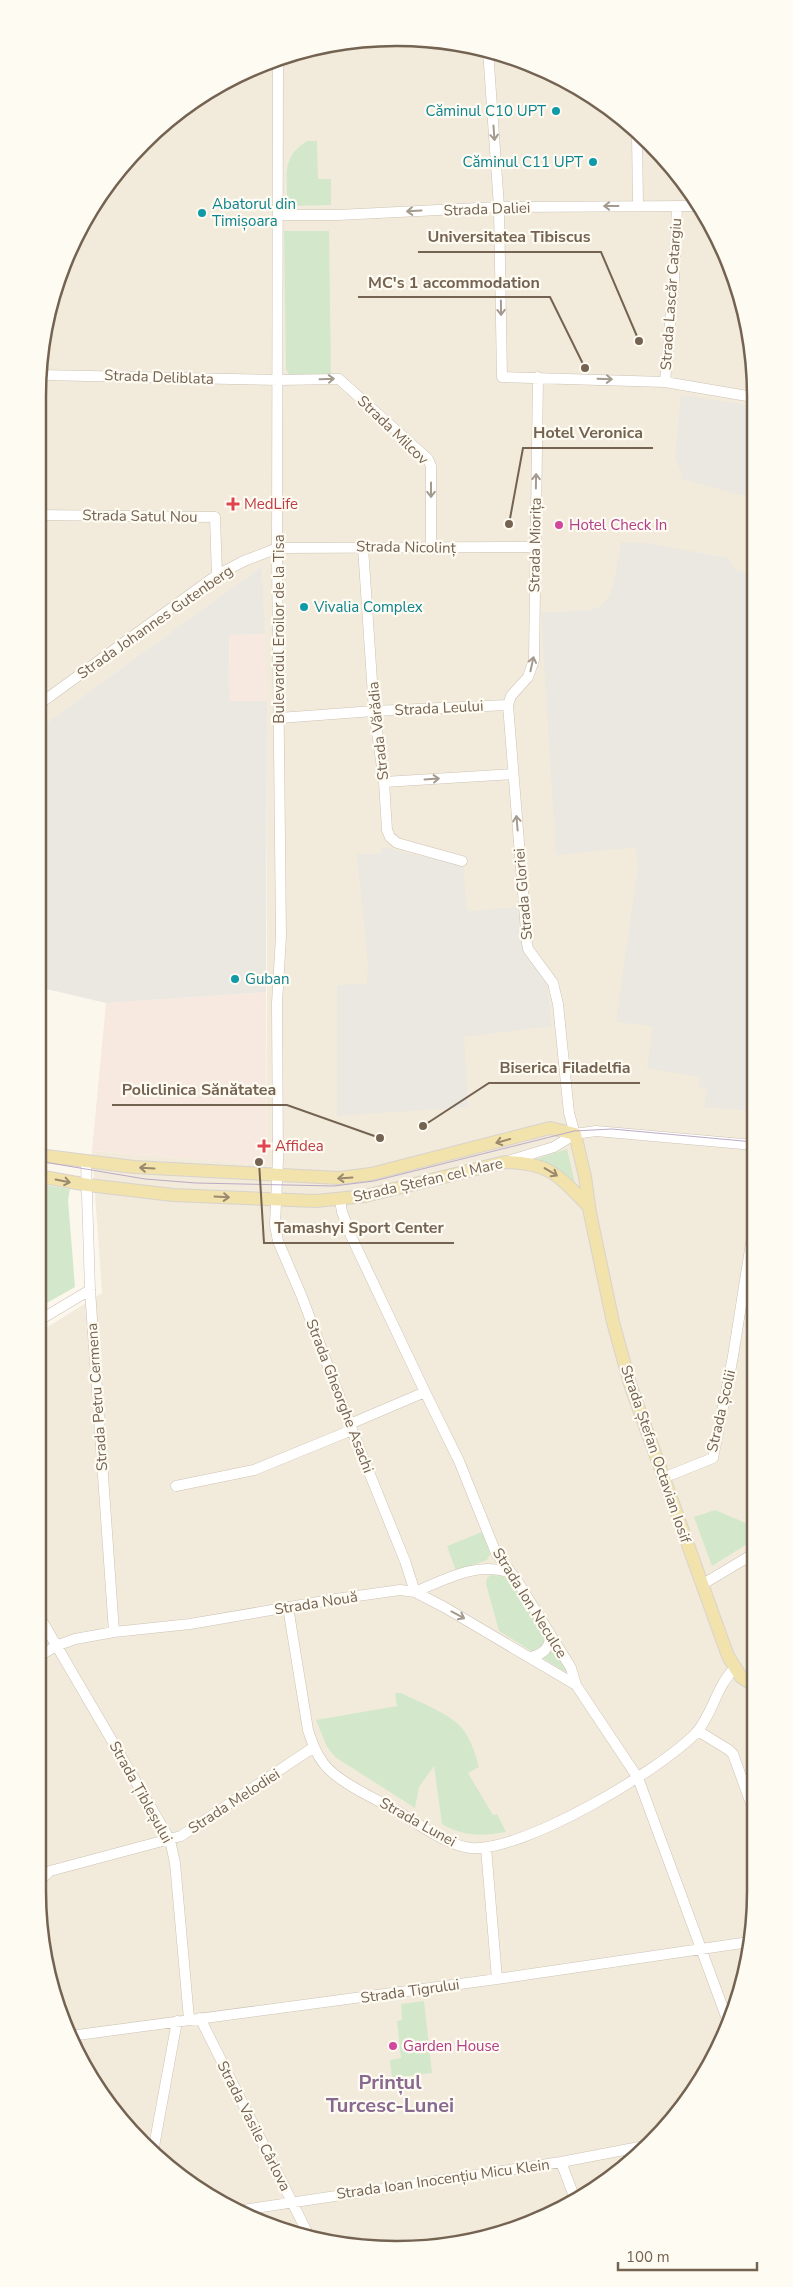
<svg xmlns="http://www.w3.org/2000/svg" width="793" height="2287" font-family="'Nunito Sans',sans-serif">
  <rect width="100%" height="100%" fill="#fbf7ed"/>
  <path fill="#f2ebdb" d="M420 38 489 50 596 98 667 160 728 259 752 350 755 1891 743 1983 695 2090 651 2144 596 2189 489 2237 420 2249 350 2246 237 2212 178 2175 127 2127 65 2028 44 1960 38 1890V1333L102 1293 92 1151 267 1165V701L262 566 38 729V397L50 304 74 238 112 178 160 127 217 86 281 57 349 41Z"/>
  <path fill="#f7e9df" d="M265 634 267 701H230L229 635Z
    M266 992 267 1165 92 1151 106 1003Z"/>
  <path fill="#ebe7e1" d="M681 395 753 406V498L681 479 682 472 675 459Z
    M621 542 647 543 728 558 735 570 753 575 754 1111 704 1107 707 1088 699 1087 700 1077 647 1068 653 1026 616 1022 638 866 636 847 556 855 541 613 592 610 601 606 609 597 614 583Z
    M262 566 265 634 229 635 230 701H267L266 992 106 1003 38 987V729Z
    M381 847 463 866 467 911 519 907 524 952 547 984 552 1026 464 1037 468 1107 337 1116V985L367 984 368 964 357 854H381Z"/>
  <path fill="#f4e9f8" d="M753 1282H754V1338L744 1336Z"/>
  <path fill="#d3e8cb" d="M307 141H317L318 179H331V205L293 206 287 200C287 173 282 157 307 141Z
    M284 231H329L331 377 290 376 286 369Z
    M567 1149 575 1183 536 1159Z
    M38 1184 70 1189 68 1200 75 1287 38 1308Z
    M715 1510 755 1527V1539L712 1566 694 1517Z
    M482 1532 490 1554 487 1560 456 1571 447 1546Z
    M491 1575 503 1576 511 1581 561 1660 567 1671 565 1672 499 1631 486 1584 487 1578Z
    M395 1693H401C419 1702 449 1713 462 1728 471 1739 475 1753 479 1767L468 1773 493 1815 497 1814 506 1832C482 1836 464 1837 442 1824L434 1766 419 1787 415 1808 335 1757 327 1747 316 1720 397 1706Z
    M424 2001 432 2073 392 2078 390 2060 401 2058 397 2021 402 2020 401 2004Z"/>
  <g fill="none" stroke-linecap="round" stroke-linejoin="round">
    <defs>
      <path id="minor" d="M488 50 499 207 502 377 665 382 753 397
        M278 58 277 558 281 936 277 1003 278 1160 275 1225 278 1241 302 1297 352 1430 405 1561 415 1592
        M637 134 638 206
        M278 215H338L499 207 695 206
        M40 375 279 380 339 379 428 459 431 466V548
        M538 377 534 660 528 677 511 696 508 705 527 943 528 949 553 983 558 1004 569 1113 575 1134
        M665 382 674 279 677 206
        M38 515 215 517 217 575
        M363 547 374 711 384 782 387 830 390 837 397 843 462 861
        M38 705 217 575 244 561 278 548 534 547
        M279 718 374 711 508 705
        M384 782 513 774
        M508 1161 554 1147 575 1134 596 1131 754 1145
        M86 1162 90 1290 114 1632
        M340 1200 342 1212 351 1236 425 1392 459 1461 496 1553 516 1579 571 1668 576 1685 638 1778 727 2019
        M38 1321 90 1290
        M350 1424 425 1392
        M663 1478 713 1458 733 1356 754 1224
        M176 1486 254 1470 352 1430
        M703 1584 755 1553
        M415 1592C446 1579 475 1562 509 1572
        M288 1607 308 1730C312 1742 316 1754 324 1764 339 1783 376 1799 397 1811 417 1823 448 1846 471 1848 523 1852 659 1771 696 1733 713 1714 716 1686 735 1668
        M38 1614 170 1840 175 1863 189 2019
        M38 1657 56 1646 75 1639 114 1632 190 1624 336 1599 400 1590 415 1592 444 1607 576 1685
        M531 1657C544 1654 548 1649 551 1636
        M698 1731 729 1750 733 1754 755 1815
        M486 1848 497 1979
        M38 1882 50 1871 181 1836 314 1747
        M200 2018 308 2234
        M70 2036 497 1979 749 1942
        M153 2152 177 2021
        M561 2162 575 2199
        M236 2211 561 2162 650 2145"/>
      <path id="major" d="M38 1155 134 1167 339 1178 371 1174 550 1128 575 1134 585 1177 590 1213 613 1322 630 1384 728 1656 741 1677 755 1686
        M38 1176 88 1185 173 1195 316 1201 365 1196 505 1162C551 1163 559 1176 589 1207"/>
    </defs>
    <use href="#minor" stroke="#cdc2b3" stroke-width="11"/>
    <use href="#major" stroke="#d8d3ce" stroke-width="14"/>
    <use href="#minor" stroke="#fff" stroke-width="10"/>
    <use href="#major" stroke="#f2e2ac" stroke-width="12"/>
    <path stroke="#bcaac5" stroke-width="1" d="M38 1161 145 1179 196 1183 334 1186 374 1181 574 1131 612 1129 754 1142"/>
  </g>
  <defs><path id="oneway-shaft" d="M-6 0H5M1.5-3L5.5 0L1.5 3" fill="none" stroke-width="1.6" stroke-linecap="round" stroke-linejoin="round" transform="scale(1.25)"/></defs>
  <g stroke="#a59a8e">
    <use href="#oneway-shaft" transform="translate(494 133) rotate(86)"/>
    <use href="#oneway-shaft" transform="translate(611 206) rotate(180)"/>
    <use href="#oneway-shaft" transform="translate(414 211) rotate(177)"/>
    <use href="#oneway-shaft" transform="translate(501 308) rotate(89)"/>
    <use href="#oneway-shaft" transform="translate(327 379) rotate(-2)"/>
    <use href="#oneway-shaft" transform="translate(605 379) rotate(2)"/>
    <use href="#oneway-shaft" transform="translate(536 481) rotate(-89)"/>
    <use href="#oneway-shaft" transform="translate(431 490) rotate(90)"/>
    <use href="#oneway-shaft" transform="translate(532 664) rotate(-78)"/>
    <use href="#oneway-shaft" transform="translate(432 779) rotate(-4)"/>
    <use href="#oneway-shaft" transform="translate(517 823) rotate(-95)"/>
    <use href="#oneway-shaft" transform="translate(458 1615) rotate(28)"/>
  </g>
  <g stroke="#9a896c">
    <use href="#oneway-shaft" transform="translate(503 1141) rotate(164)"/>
    <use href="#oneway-shaft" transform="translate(147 1168) rotate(-177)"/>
    <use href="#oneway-shaft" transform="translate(551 1172) rotate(31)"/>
    <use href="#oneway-shaft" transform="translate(345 1178) rotate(176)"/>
    <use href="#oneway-shaft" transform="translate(63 1181) rotate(11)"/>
    <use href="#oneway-shaft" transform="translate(222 1197) rotate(3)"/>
  </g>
  <g fill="#0f9aa8" stroke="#fefbf3" stroke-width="2">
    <circle cx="556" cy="111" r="5"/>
    <circle cx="593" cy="162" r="5"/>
    <circle cx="202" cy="213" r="5"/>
    <circle cx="304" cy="607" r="5"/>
    <circle cx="235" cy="979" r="5"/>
  </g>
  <g fill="#e0444e" stroke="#fefbf3" stroke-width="2">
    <path d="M230.5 496.5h5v5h5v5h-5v5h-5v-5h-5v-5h5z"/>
    <path d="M261.5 1138.5h5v5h5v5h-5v5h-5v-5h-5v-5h5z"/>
  </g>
  <g fill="#d1479c" stroke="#fefbf3" stroke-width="2">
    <circle cx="559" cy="525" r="5"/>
    <circle cx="393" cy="2046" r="5"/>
  </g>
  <g text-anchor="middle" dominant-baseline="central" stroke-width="4.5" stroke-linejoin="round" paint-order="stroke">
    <g font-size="15" fill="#0d838f" stroke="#fefbf3" text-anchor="start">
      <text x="546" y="111" text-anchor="end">Căminul C10 UPT</text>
      <text x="583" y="162" text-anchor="end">Căminul C11 UPT</text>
      <text x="212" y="204">Abatorul din<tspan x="212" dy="17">Timișoara</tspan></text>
      <text x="314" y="607">Vivalia Complex</text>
      <text x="245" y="979">Guban</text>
    </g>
    <g font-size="15" fill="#756351" stroke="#fefbf3">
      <text transform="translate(487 209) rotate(-2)">Strada Daliei</text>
      <text transform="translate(671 294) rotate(-86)">Strada Lascăr Catargiu</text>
      <text transform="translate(159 377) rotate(2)">Strada Deliblata</text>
      <text transform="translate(393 430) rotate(44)">Strada Milcov</text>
      <text transform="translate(140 516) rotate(1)">Strada Satul Nou</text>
      <text transform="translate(535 545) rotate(-89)">Strada Miorița</text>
      <text transform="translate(406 547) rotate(1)">Strada Nicolinț</text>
      <text transform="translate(155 622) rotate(-35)">Strada Johannes Gutenberg</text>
      <text transform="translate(279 629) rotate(-90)">Bulevardul Eroilor de la Tisa</text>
      <text transform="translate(439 708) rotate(-3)">Strada Leului</text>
      <text transform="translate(378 731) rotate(-96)">Strada Vărădia</text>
      <text transform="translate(523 894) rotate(-95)">Strada Gloriei</text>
      <text transform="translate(428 1180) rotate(-13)">Strada Ștefan cel Mare</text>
      <text transform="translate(340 1396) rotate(69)">Strada Gheorghe Asachi</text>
      <text transform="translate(97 1397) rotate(-94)">Strada Petru Cermena</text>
      <text transform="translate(721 1411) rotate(-77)">Strada Școlii</text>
      <text transform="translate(656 1454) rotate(71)">Strada Ștefan Octavian Iosif</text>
      <text transform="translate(316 1603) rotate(-9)">Strada Nouă</text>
      <text transform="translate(530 1603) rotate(58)">Strada Ion Neculce</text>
      <text transform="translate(141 1792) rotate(61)">Strada Țibleșului</text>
      <text transform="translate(234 1801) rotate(-33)">Strada Melodiei</text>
      <text transform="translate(418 1822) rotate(29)">Strada Lunei</text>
      <text transform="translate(410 1991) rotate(-8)">Strada Tigrului</text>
      <text transform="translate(254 2126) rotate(63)">Strada Vasile Cârlova</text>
      <text transform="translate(443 2179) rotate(-8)">Strada Ioan Inocențiu Micu Klein</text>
    </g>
    <g font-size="15" fill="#be3a42" stroke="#fefbf3" text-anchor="start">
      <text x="244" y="504">MedLife</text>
      <text x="275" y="1146">Affidea</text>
    </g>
    <g font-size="15" fill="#b23c85" stroke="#fefbf3" text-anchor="start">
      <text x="569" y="525">Hotel Check In</text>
      <text x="403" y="2046">Garden House</text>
    </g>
    <g font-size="20" font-weight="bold" fill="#886990" stroke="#fefbf3">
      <text x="390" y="2082">Prințul<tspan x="390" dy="23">Turcesc-Lunei</tspan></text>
    </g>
  </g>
  <path d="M0 0H793V2287H0ZM396 46H397A350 350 0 0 1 747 396V1891A350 350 0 0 1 397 2241H396A350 350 0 0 1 46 1891V396A350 350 0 0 1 396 46Z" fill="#fefbf3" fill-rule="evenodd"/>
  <path fill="none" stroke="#756351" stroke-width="2.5" d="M396 46H397A350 350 0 0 1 747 396V1891A350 350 0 0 1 397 2241H396A350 350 0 0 1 46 1891V396A350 350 0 0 1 396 46Z"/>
  <path fill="none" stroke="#756351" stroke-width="2" d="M639 341L601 252H418M585 368L550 297H358M509 524L523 448H653M423 1126L489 1083H640M380 1138L287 1105H112M259 1162L264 1243H454"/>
  <g fill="#756351" stroke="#fefbf3" stroke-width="2">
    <circle cx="639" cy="341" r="5"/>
    <circle cx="585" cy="368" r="5"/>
    <circle cx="509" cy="524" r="5"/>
    <circle cx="423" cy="1126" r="5"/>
    <circle cx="380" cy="1138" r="5"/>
    <circle cx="259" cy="1162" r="5"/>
  </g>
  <g font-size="16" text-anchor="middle" font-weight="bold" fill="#756351" stroke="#fefbf3" stroke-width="4.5" stroke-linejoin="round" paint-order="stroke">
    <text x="509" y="242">Universitatea Tibiscus</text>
    <text x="454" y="288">MC's 1 accommodation</text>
    <text x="588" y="438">Hotel Veronica</text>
    <text x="565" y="1073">Biserica Filadelfia</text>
    <text x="199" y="1095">Policlinica Sănătatea</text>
    <text x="359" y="1233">Tamashyi Sport Center</text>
  </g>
  <path d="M618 2262v8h139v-8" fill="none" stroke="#756351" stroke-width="2.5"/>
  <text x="626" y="2262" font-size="15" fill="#756351" stroke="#fefbf3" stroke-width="4" paint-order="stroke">100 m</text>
</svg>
